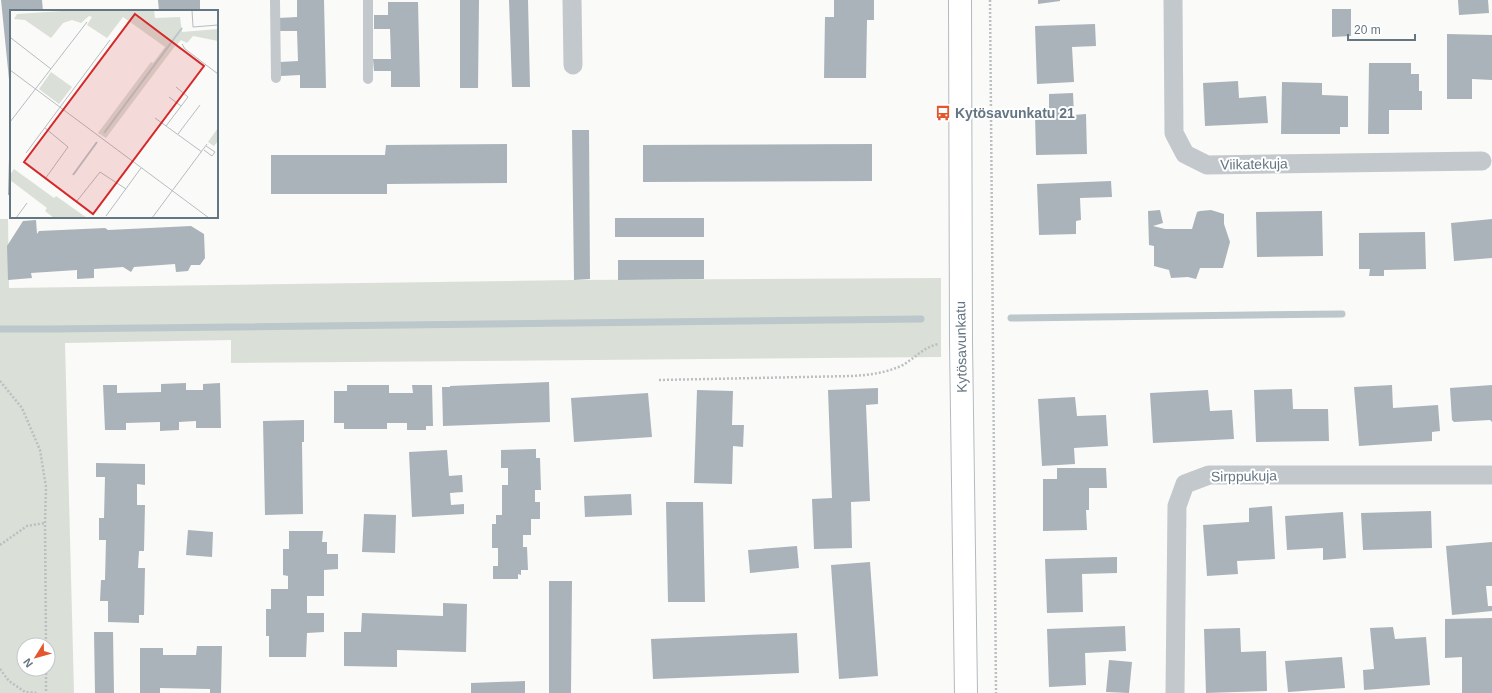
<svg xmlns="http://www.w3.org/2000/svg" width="1492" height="693" font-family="Arial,sans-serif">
  <rect width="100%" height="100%" fill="#fafaf8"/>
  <path fill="#dadfd7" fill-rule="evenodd" d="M0 219H8L9 288 574 280 941 278V357L231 363V340L65 343 74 693H0ZM24 645H48V669H24Z"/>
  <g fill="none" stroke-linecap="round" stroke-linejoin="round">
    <path stroke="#bbc7cb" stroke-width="7" d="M1011 318 1342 314
      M0 329H52L921 319"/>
  </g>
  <path fill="#aab3b9" d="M1 0H42L43 11H11V88L10 89Z
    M158 0H200V11H159Z
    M297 0H324L326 88H300V75L281 76 280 62 298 61 297 31H278V18L297 17Z
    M460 0H479L478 88H460Z
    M509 0H528L530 87H512Z
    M834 0H874V20H867L866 78H824L825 17H834Z
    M1038 0H1060V1L1038 4Z
    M1458 0H1488L1489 13 1459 15Z
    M388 2H418L420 87H391V71H374L373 59H391L390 29H374V15H388Z
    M1332 9H1351V36L1332 37Z
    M1095 24 1096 46 1072 47 1074 82 1037 84 1035 26Z
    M1447 34 1492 35V80L1472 79V99H1447Z
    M1369 63H1411V74H1419V91H1422V110H1389V134H1368Z
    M1238 81 1239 98 1266 96 1268 123 1205 126 1203 83Z
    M1282 82 1322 83V95L1348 96V127H1340V134H1281Z
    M1073 93 1074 115 1086 114 1087 154 1036 155 1035 114H1049V94Z
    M572 130H589L590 279 574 280Z
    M507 144V183L387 184V194H271V155H385L386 145Z
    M872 144V181L643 182V145Z
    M9 159H11V195H8Z
    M1111 181 1112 197 1080 198 1081 220 1076 221V234L1039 235 1037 184Z
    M1160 210 1163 223 1153 226 1165 229H1192L1197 212 1200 211 1211 210 1224 214V224L1230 242 1223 268H1200L1196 279 1188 277 1171 278 1169 270 1154 266V246L1149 245 1148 211Z
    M1322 211 1323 256 1257 257 1256 212Z
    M615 218H704V237H615Z
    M1492 219V258L1454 261 1451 223Z
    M36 220 37 234 39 231 105 228 108 230 191 226 204 234 205 258 200 265H191L188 271 176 272 175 264 134 267 131 272 123 267 94 269V278L77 279V270L31 273 32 278 8 280 7 246 23 221Z
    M1425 232 1426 269 1384 270V276H1369L1370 269H1359V233Z
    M618 260H704V279L618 280Z
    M549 382 550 422 443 426 442 387H450V386Z
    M186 383V390H203V384L220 383 221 428H196V421L179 422V430L160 431V422L126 423V430H105L103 385H117V393L161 392V384Z
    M347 385H389V393H413L412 385H432L433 426H426V430H407V423H387V429H344V423H334V391H347Z
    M1392 385 1393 408 1438 405 1440 431 1432 432V441L1359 446 1354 387Z
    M1492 385V422L1490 420 1454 422 1452 420 1450 388Z
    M878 388V404L866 405 870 501 851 502 852 548 814 549 812 499 832 498 828 390Z
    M1292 389 1293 409H1328L1329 441 1256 442 1254 390Z
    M697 390 733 391 732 425H744L743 447 733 446 732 484 694 483Z
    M1208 390 1210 411 1232 410 1234 439 1153 443 1150 393Z
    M648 393 652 437 574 442 571 398Z
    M1075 397 1077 416 1106 415 1108 446 1074 448 1075 464 1042 466 1038 399Z
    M304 420V442H302L303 514 265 515 263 421Z
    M536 449V458H540L541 490H535V502H540V519H531V535H523V547H527L528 570H521V575L518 574V579H493V566H498V548H492V524H496V515H502V485H508V468H501V450Z
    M447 450 449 476 462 475 463 492 450 493 451 505 464 504V514L412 517 409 452Z
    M96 463 145 464V485L137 484V505H145L144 551H139L138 568H145L144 615H139V623L108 622V601H100L101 580H105L106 540H99V518H104L105 477H96Z
    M1057 468H1106L1107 488H1089V510H1086L1087 530 1043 531V479H1057Z
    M631 494 632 515 585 517 584 496Z
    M666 502H703L705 602H668Z
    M1272 506 1275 559 1237 561 1238 574 1207 576 1203 525 1249 522V508Z
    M1431 511 1432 548 1363 550 1361 513Z
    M1343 512 1346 558 1323 560V548L1287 550 1285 516Z
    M364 514 396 515 395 553 362 552Z
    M188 530 213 532 212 557 186 555Z
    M289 531H323L322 542H327V554H338V569L324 570V596H307V613H324V632L307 633 306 657H269V636H266V609H271V589H288V576L283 575V549H289Z
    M1492 542V586H1486L1488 606H1492V611L1452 615 1446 546Z
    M797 546 799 568 750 573 748 550Z
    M1117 557V573L1082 574 1083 612 1047 613 1045 559Z
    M870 562 878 676 839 679 831 565Z
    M549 581H572L571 693H549Z
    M443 603 467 604 466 652 397 650V667L344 666V632H361L362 613 443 616Z
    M1492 618V693H1462V657L1445 658V619Z
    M1125 626 1126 651 1085 653 1086 685 1049 687 1047 629Z
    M1393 627 1395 639 1426 637 1430 685 1364 690 1363 670 1374 669 1370 628Z
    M1240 628 1241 652 1266 651 1267 691 1206 693 1204 629Z
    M94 632H113L114 693H95Z
    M797 633 799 673 653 679 651 639Z
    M197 646H222L221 693H210V689L160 688V693H140V648H163V655H196Z
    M1342 657 1345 688 1288 692 1285 661Z
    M1109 660 1132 662 1129 693 1106 692Z
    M525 681V693H471V683Z"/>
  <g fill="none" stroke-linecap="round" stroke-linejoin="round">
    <defs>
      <path id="secondary" d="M960 0 961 342 966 693"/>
    </defs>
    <use href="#secondary" stroke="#b3babf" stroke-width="24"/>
    <path stroke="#bbbfc2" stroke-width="2.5" stroke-dasharray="2 2" stroke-linecap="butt" d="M990 0 996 693
      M659 380 851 376C870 375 886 373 903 365 915 358 925 346 939 344
      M0 381 22 408 40 450 46 487 45 523 46 645
      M0 545 27 526 45 523
      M0 669 9 681 25 692 38 693
      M46 669V693"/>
    <path stroke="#c3c8cc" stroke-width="10" d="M275 0 276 78
      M368 79V0"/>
    <path stroke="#c3c8cc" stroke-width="19" d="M572 0 573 65
      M1173 0 1174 133 1185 154 1207 165 1482 161
      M1175 693 1177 506 1185 484 1209 475H1492"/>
    <use href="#secondary" stroke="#fff" stroke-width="22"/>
  </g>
  <defs>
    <symbol id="bus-bare" viewBox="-9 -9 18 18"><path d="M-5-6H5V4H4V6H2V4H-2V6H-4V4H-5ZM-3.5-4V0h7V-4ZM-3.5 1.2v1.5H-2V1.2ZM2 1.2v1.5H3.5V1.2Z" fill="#e4572e" stroke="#fff" stroke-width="2.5" paint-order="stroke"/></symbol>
  </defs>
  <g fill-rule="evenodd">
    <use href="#bus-bare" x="932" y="102" width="22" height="22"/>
  </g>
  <g text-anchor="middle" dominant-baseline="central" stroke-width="4" stroke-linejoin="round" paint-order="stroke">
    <g font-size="14" font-weight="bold" fill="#657683" stroke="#fff" text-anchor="start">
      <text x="955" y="113">Kytösavunkatu 21</text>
    </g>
    <g font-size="14" fill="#657683" stroke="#fff">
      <text transform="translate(1254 164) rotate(-1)">Viikatekuja</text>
      <text transform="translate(961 347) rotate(-91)">Kytösavunkatu</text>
      <text transform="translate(1244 476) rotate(-1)">Sirppukuja</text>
    </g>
  </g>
  <g transform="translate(10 10)">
    <rect width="208" height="208" fill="#fafaf8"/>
    <path d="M67 0H144L145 8 170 7 172 22 208 19V31L183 26 177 33 171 30 167 35 172 41 165 36 96 128 88 123 141 52 143 53 155 37 113 7 97 28 77 15 82 7 79 6 71 13 62 10 53 13 41 28 15 10 4 9 7 4ZM41 62 62 77 49 94 29 79ZM208 118V131L204 136 198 132ZM4 159 44 188 46 186 77 208H44L35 201 37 198 0 170V165Z" fill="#dadfd7"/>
    <path fill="none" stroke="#bbc7cb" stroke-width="2" d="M94 123 172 18M63 165 87 132"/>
    <path fill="none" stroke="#b5bdc2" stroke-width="1" d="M182 0 183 17 208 15M1 28 41 59M172 34 175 39 208 64M0 60 199 208M159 87 171 96M145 108 192 142M0 112 77 12M156 116 178 87 166 77M35 118 58 137 35 169M168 124 190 95M194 140 202 146 205 142 196 136M16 143 100 30M67 191 90 162 116 179M96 206 131 158M6 208 17 193M142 208 197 134"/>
    <path fill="#d62828" fill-opacity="0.15" stroke="#d62828" stroke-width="2" d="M125 4 194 56 83 204 14 152Z"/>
    <rect width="208" height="208" fill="none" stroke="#657683" stroke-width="2"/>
  </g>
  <g transform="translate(36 657) rotate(233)"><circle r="19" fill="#ffffff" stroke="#c1c8cd"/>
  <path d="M0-3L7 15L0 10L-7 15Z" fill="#e4572e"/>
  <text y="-6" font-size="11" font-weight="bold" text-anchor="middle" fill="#657683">N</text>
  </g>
  <path d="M1348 34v6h67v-6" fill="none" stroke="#657683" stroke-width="2"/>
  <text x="1354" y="34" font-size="12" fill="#657683" stroke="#ffffff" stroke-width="3" paint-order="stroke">20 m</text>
</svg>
